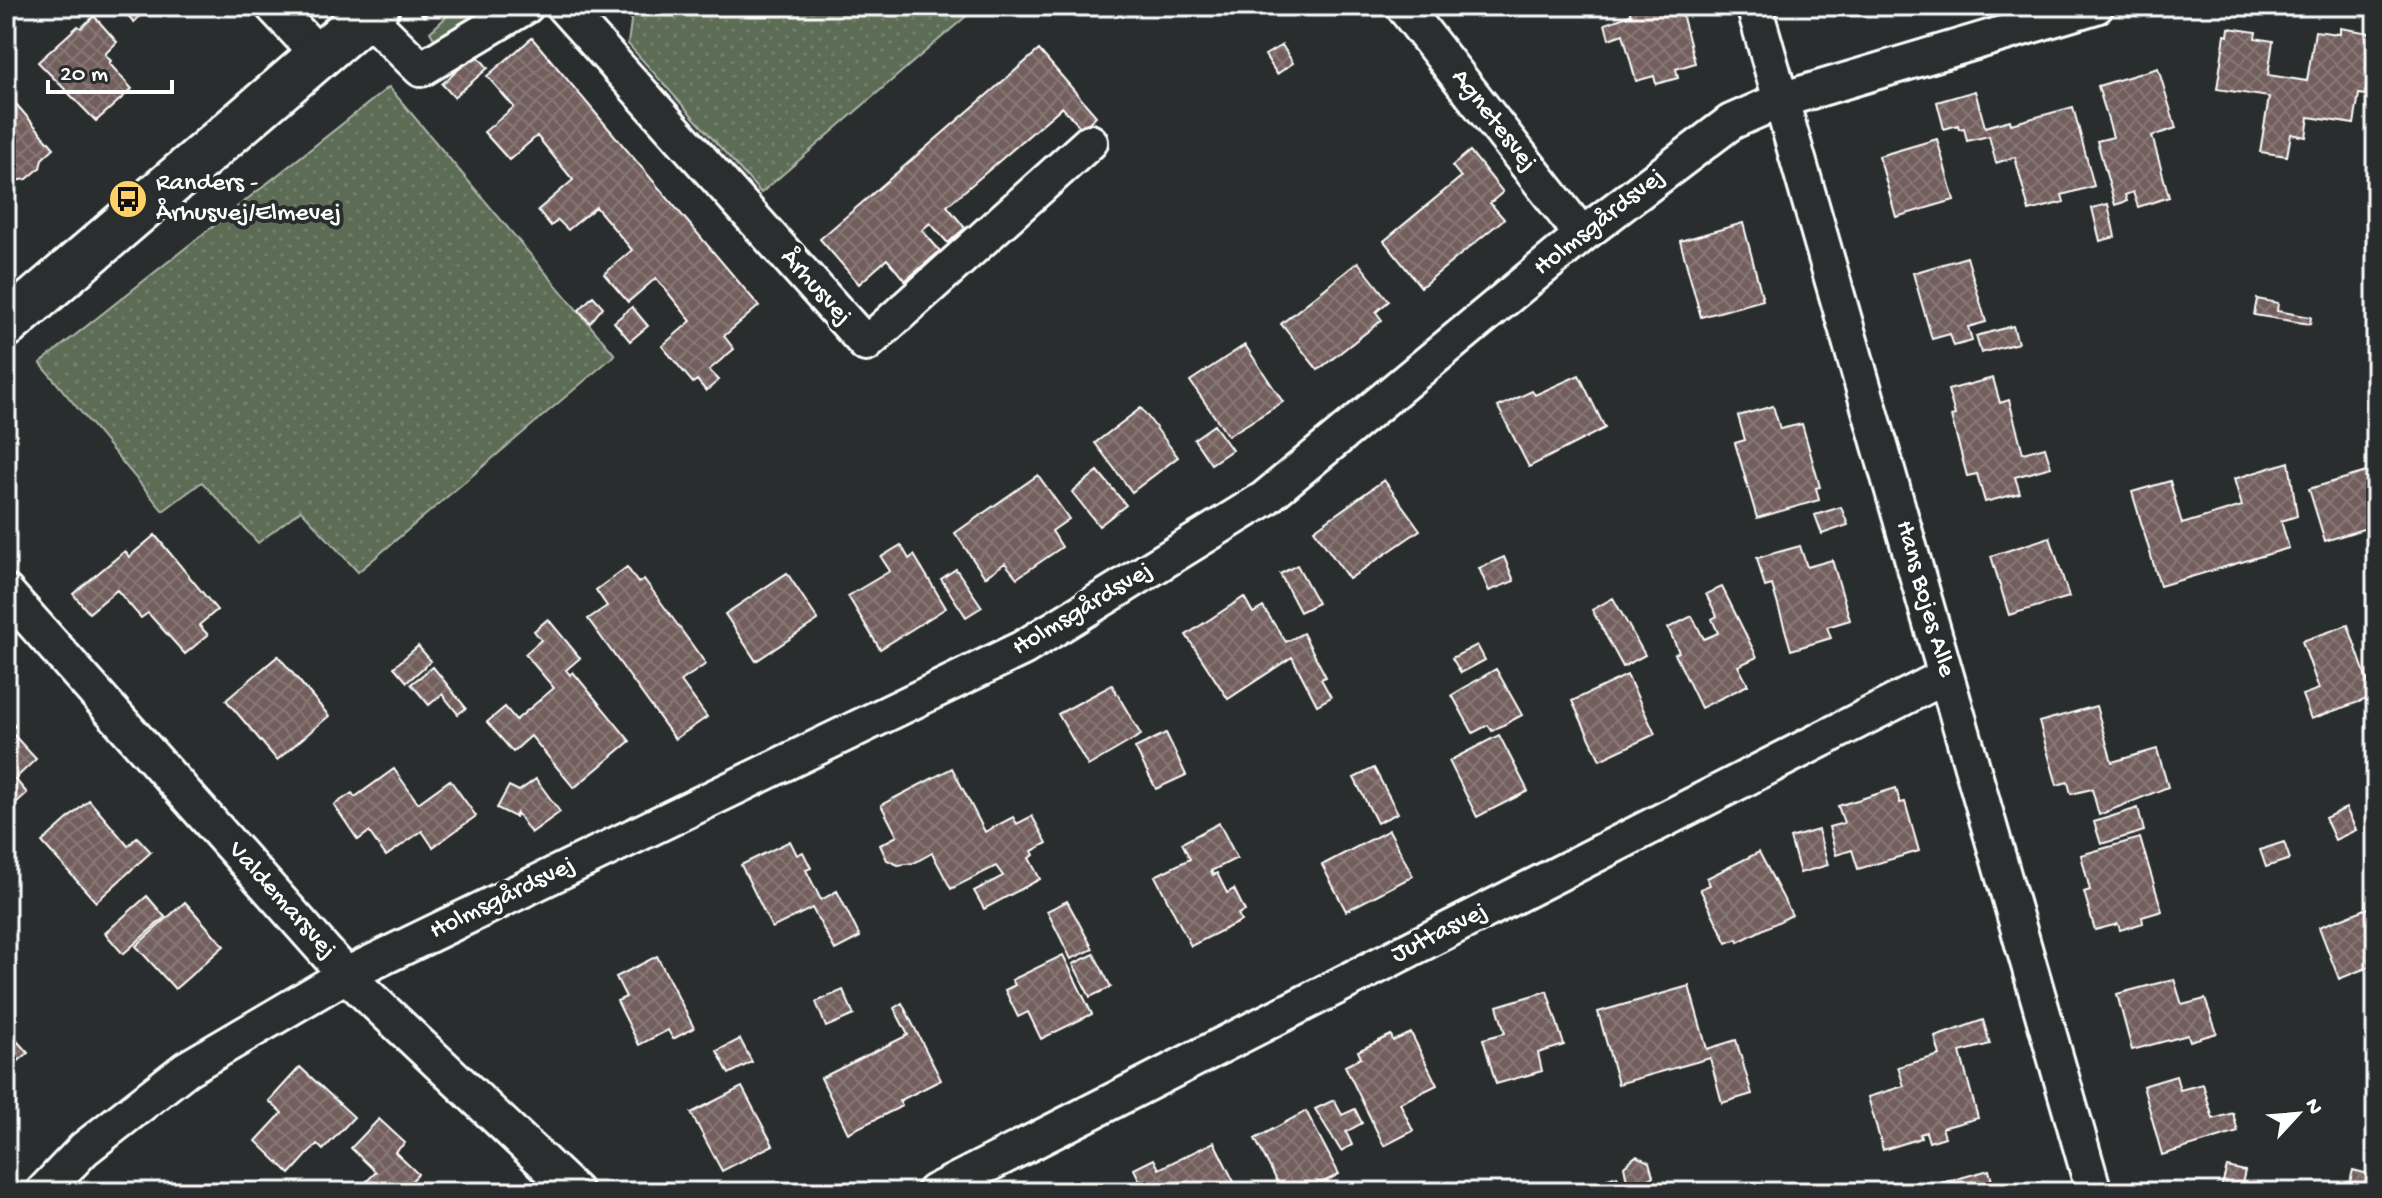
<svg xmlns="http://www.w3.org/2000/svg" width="2382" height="1198" font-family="'Gochi Hand',sans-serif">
  <defs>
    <pattern id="grass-dots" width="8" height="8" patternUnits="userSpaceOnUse" patternTransform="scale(2)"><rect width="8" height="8" fill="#5b6c55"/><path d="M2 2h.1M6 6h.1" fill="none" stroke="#74826e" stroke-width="1.8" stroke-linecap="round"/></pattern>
    <pattern id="forest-crowns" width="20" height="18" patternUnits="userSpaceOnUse" patternTransform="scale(2)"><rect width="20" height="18" fill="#5b6c55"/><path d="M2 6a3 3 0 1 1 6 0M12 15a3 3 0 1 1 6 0" fill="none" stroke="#74826e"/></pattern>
    <pattern id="building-cross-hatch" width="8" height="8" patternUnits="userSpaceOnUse" patternTransform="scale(2)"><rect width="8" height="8" fill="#725f5d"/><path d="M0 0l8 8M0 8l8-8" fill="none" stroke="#877775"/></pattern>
  </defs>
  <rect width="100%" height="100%" fill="#2a2d2e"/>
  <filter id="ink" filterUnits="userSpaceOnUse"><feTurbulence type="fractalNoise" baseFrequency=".0125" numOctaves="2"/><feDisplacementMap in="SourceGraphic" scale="16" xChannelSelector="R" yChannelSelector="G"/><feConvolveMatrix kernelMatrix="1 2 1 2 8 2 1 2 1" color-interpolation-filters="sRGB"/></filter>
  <g filter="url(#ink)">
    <path fill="url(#grass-dots)" stroke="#adb6aa" stroke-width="2" d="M633 6H978L761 193 628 44Z
      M389 87 615 355 358 572 301 510 258 543 202 482 163 511 40 363Z"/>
    <path fill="url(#forest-crowns)" stroke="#adb6aa" stroke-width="2" d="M458 6H489L436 42 430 32Z"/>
    <path fill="url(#building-cross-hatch)" stroke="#fff" stroke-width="2" d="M119 6H151L134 22Z
      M1628 6H1680L1695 63 1676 69 1678 78 1656 84 1654 76 1636 81 1623 34 1609 39 1605 24 1631 15Z
      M94 16 117 42 105 54 111 61 109 63 132 89 96 121 38 62 78 26 81 28Z
      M2229 28 2256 32 2255 38 2273 41 2268 75 2307 81 2315 31 2340 34V28L2376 34 2373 52 2376 53V76L2368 75 2365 95 2359 94 2354 124 2309 117 2306 137 2291 134 2287 156 2260 152 2269 97 2217 89 2225 35 2228 36Z
      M532 38 759 306 724 336 734 349 709 370 719 380 706 391 697 380 693 383 662 346 691 321 656 278 628 302 604 274 632 250 596 207 568 230 558 220 551 226 538 210 573 180 537 136 509 160 484 132 514 107 487 76Z
      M1282 45 1293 63 1277 74 1265 55Z
      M1039 50 1096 116 1082 129 1062 107 947 206 965 228 948 243 930 223 922 230 940 251 905 281 887 259 859 284 820 239Z
      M476 54 488 68 454 97 442 84Z
      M2158 68 2176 128 2152 136 2169 197 2138 207 2133 192 2125 195 2127 201 2115 205 2097 141 2113 137 2098 86Z
      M1975 91 1985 127 2010 120 2011 124 2073 107 2094 186 2062 195 2064 202 2029 211 2015 157 1996 163 1989 136 1967 141 1964 128 1959 129 1958 125 1944 129 1937 102Z
      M16 104 54 148 42 159 40 168 27 179 14 181 6 171V113Z
      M1937 139 1954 200 1896 217 1879 156Z
      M1470 151 1503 192 1490 203 1504 219 1421 287 1384 241 1461 177 1452 166Z
      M2108 204 2115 237 2100 241 2092 208Z
      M1743 223 1763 300 1701 317 1680 241Z
      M1967 257 1986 322 1968 327 1972 341 1954 346 1950 334 1932 339 1913 273Z
      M1358 262 1389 301 1376 312 1382 320 1318 370 1281 324Z
      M593 296 603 307 590 323 579 310Z
      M2257 299 2278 303 2277 311 2311 317 2310 324 2254 315Z
      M632 307 648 326 630 341 614 322Z
      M2013 326 2018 343 1981 353 1976 336Z
      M1245 345 1283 402 1228 436 1190 381Z
      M1579 375 1605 428 1529 467 1498 407 1532 391 1535 395Z
      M1993 378 2000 403 2009 400 2023 453 2045 447 2051 467 2015 477 2020 493 1985 502 1977 474 1967 476 1951 416 1955 415 1948 390Z
      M1773 406 1780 429 1802 424 1820 487 1816 488 1819 500 1757 518 1735 443 1745 440 1738 416Z
      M1141 408 1178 457 1132 492 1095 443Z
      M1214 425 1232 450 1211 464 1194 439Z
      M2289 462 2297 516 2281 521 2289 548 2160 586 2132 492 2170 481 2182 524 2242 506 2234 479Z
      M2376 469V525L2325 541 2309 489Z
      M1098 471 1126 505 1099 526 1072 492Z
      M1038 475 1069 519 1052 531 1062 547 1017 578 1005 563 985 577 955 533Z
      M1384 480 1420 530 1349 579 1314 530Z
      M1841 507 1848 525 1822 534 1815 515Z
      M155 535 217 610 199 625 208 635 185 654 148 613 141 618 117 590 89 613 73 594 125 551 129 557Z
      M2050 537 2069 597 2009 615 1991 556Z
      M901 545 909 559 914 555 946 608 880 649 848 596 890 571 881 557Z
      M1800 546 1807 567 1832 560 1850 620 1827 627 1831 638 1791 650 1772 585 1765 587 1757 558Z
      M1504 557 1514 581 1489 591 1479 568Z
      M1297 565 1318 603 1300 612 1280 574Z
      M627 567 638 583 644 579 706 664 681 681 707 717 675 739 588 619 607 606 596 590Z
      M956 569 982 607 966 617 941 579Z
      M787 573 818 620 756 661 725 614Z
      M1722 587 1757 657 1738 666 1748 685 1701 708 1675 654 1679 652 1668 628 1692 616 1704 639 1718 633 1712 619 1717 616 1706 594Z
      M1244 597 1253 613 1263 607 1286 642 1303 633 1326 677 1321 679 1331 697 1317 705 1292 657 1228 699 1186 635Z
      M1613 598 1645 655 1623 667 1592 610Z
      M548 619 580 658 566 670 570 675 573 672 630 741 574 788 531 736 513 752 487 722 505 707 516 720 554 688 525 654 541 640 534 631Z
      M2348 625 2373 697 2311 719 2302 695 2319 689 2302 641Z
      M1477 645 1485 660 1461 673 1452 658Z
      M418 646 431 661 407 682 394 667Z
      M278 656 329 716 277 760 226 700Z
      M433 667 466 708 458 714 442 694 429 705 411 684Z
      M1496 669 1522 715 1492 731 1488 725 1473 733 1452 695Z
      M1627 675 1655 734 1600 760 1572 701Z
      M1112 685 1141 735 1088 766 1058 714Z
      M2096 706 2112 762 2157 749 2168 787 2099 815 2092 789 2071 794 2068 782 2057 785 2039 722Z
      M6 716 15 726 10 731 36 759 15 779 27 793 6 812Z
      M1166 733 1186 775 1156 789 1135 748Z
      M1499 735 1528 791 1477 817 1449 761Z
      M952 768 985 832 1013 817 1017 824 1032 816 1047 843 1032 851 1034 855 1029 858 1040 879 984 909 974 891 1003 876 996 866 951 889 932 853 914 863 898 865 887 860 880 845 897 836 881 805Z
      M1374 768 1398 813 1377 823 1354 778Z
      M394 769 418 803 450 780 476 816 433 847 422 831 386 856 369 832 358 840 334 805 352 793 355 797Z
      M536 779 560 812 531 833 517 813 515 817 497 808 509 786 519 791Z
      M1896 788 1900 803 1905 802 1919 851 1858 869 1852 850 1836 855 1829 827 1844 823 1838 806Z
      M89 800 128 846 137 837 151 852 96 902 42 842Z
      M2138 808 2144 831 2101 844 2094 822Z
      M2346 808 2356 830 2335 840 2325 818Z
      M1219 823 1237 858 1211 871 1213 875 1217 873 1227 893 1234 889 1245 911 1238 914 1241 921 1191 946 1155 876 1190 859 1182 843Z
      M1389 830 1413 876 1346 911 1322 865Z
      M1818 830 1828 865 1800 873 1790 838Z
      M2140 838 2162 911 2142 917 2143 923 2120 930 2118 924 2095 930 2084 892 2090 890 2081 855Z
      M790 841 797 855 803 852 811 868 806 870 821 900 837 891 860 937 835 950 812 908 772 928 741 865Z
      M2284 842 2290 859 2266 867 2260 850Z
      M1759 852 1792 915 1738 942 1737 939 1727 943 1700 889 1710 885 1707 878Z
      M147 896 165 917 123 954 105 933Z
      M1067 901 1093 949 1071 959 1047 911Z
      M185 902 224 946 175 989 136 946Z
      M2376 905V964L2339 979 2319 927Z
      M1094 954 1111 987 1090 997 1073 964Z
      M1063 955 1092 1014 1041 1039 1028 1012 1018 1017 1005 990 1015 985 1012 980Z
      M657 956 694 1028 673 1039 668 1030 639 1045 617 1001 626 997 616 977Z
      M2174 979 2182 1005 2205 999 2217 1033 2190 1041 2188 1035 2132 1050 2117 994Z
      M1689 986 1707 1049 1736 1040 1752 1094 1722 1103 1710 1058 1618 1084 1598 1012Z
      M843 990 854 1015 826 1027 816 1002Z
      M1547 991 1564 1045 1538 1053 1542 1071 1496 1084 1483 1039 1505 1033 1497 1006Z
      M902 1003 941 1080 899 1101 902 1106 848 1133 821 1078 908 1035 894 1008Z
      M1983 1020 1990 1044 1960 1052 1978 1118 1942 1128 1945 1137 1929 1142 1926 1132 1920 1134 1921 1138 1883 1150 1868 1097 1904 1086 1898 1067 1940 1055 1935 1037Z
      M6 1029 28 1053 16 1063 6 1052Z
      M1411 1033 1437 1085 1400 1103 1413 1131 1384 1146 1345 1066 1361 1058 1358 1051 1391 1035 1393 1041Z
      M740 1039 752 1062 729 1074 717 1051Z
      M300 1067 354 1117 323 1150 317 1144 290 1174 256 1141 282 1113 269 1101Z
      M2176 1076 2180 1090 2203 1084 2213 1119 2233 1113 2238 1132 2162 1155 2143 1086Z
      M742 1087 773 1145 722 1171 691 1113Z
      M1334 1100 1342 1115 1355 1109 1362 1123 1346 1132 1352 1145 1341 1151 1315 1109Z
      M1306 1111 1339 1174 1305 1192H1283L1255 1139Z
      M379 1119 405 1143 395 1152 418 1174 408 1185 415 1192H356L376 1172 351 1148Z
      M1214 1142 1239 1192H1145L1134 1169 1154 1159 1159 1169Z
      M1636 1156 1649 1162 1653 1176 1639 1185 1627 1181 1624 1166Z
      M2227 1167 2245 1171 2240 1192H2220Z
      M1989 1170 1995 1192H1938L1935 1185Z
      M2353 1170 2376 1176V1192H2366L2349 1186Z
      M1617 1176 1622 1192H1568Z"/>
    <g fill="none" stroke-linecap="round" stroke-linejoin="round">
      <defs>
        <path id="minor" d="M273 6 319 55
          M563 6 866 344 1090 142
          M1403 6 1582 235
          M1754 6 2094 1192
          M366 15 421 69 526 6
          M6 592 346 975 575 1192
          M43 1192 84 1149 186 1069 346 975 1023 648 1264 499 1582 235 1731 122 1781 100 2096 6
          M934 1192 1946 676"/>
        <path id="secondary" d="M6 325 377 6"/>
      </defs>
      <use href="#minor" stroke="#fff" stroke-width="40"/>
      <use href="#secondary" stroke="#fff" stroke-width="50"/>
      <path stroke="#fff" stroke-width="5" stroke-dasharray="6 6" stroke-linecap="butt" d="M422 16 432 6"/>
      <use href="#minor" stroke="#2a2d2e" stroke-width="34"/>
      <use href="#secondary" stroke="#2a2d2e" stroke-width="44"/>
    </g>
  </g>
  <defs>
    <symbol id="bus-disc" viewBox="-11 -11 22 22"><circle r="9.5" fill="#ffd166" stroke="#2a2d2e"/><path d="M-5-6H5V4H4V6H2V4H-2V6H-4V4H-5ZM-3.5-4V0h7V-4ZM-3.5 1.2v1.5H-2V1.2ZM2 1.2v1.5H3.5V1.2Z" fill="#111"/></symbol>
  </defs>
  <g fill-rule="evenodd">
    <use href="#bus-disc" x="106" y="177" width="44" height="44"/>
  </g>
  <g text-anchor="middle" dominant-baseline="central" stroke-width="8" stroke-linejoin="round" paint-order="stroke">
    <g font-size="26" fill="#fff" stroke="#2a2d2e">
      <text transform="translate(1493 121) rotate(52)">Agnetesvej</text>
      <text transform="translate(1600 223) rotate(-38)">Holmsgårdsvej</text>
      <text transform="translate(815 288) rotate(48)">Århusvej</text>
      <text transform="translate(1924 599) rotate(74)">Hans Bojes Alle</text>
      <text transform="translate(1083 610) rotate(-31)">Holmsgårdsvej</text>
      <text transform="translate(503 899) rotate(-26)">Holmsgårdsvej</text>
      <text transform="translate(281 901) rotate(48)">Valdemarsvej</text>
      <text transform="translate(1440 934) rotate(-27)">Juttasvej</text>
    </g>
    <g font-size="26" fill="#fff" stroke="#2a2d2e" text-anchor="start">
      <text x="156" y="184">Randers -<tspan x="156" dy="30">Århusvej/Elmevej</tspan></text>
    </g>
  </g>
  <rect width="2382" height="1198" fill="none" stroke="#2a2d2e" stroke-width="32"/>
  <rect x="16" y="16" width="2350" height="1166" fill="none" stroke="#fff" stroke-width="3" filter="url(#ink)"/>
  <g transform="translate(2298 1114) rotate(64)" stroke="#2a2d2e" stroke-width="6" paint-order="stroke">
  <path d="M0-6L14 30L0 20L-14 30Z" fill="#ffffff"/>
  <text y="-12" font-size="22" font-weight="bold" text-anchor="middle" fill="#ffffff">N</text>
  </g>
  <path d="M48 80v12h124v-12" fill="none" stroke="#ffffff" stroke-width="4"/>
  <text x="60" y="80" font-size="24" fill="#ffffff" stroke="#2a2d2e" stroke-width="6" paint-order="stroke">20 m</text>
</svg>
